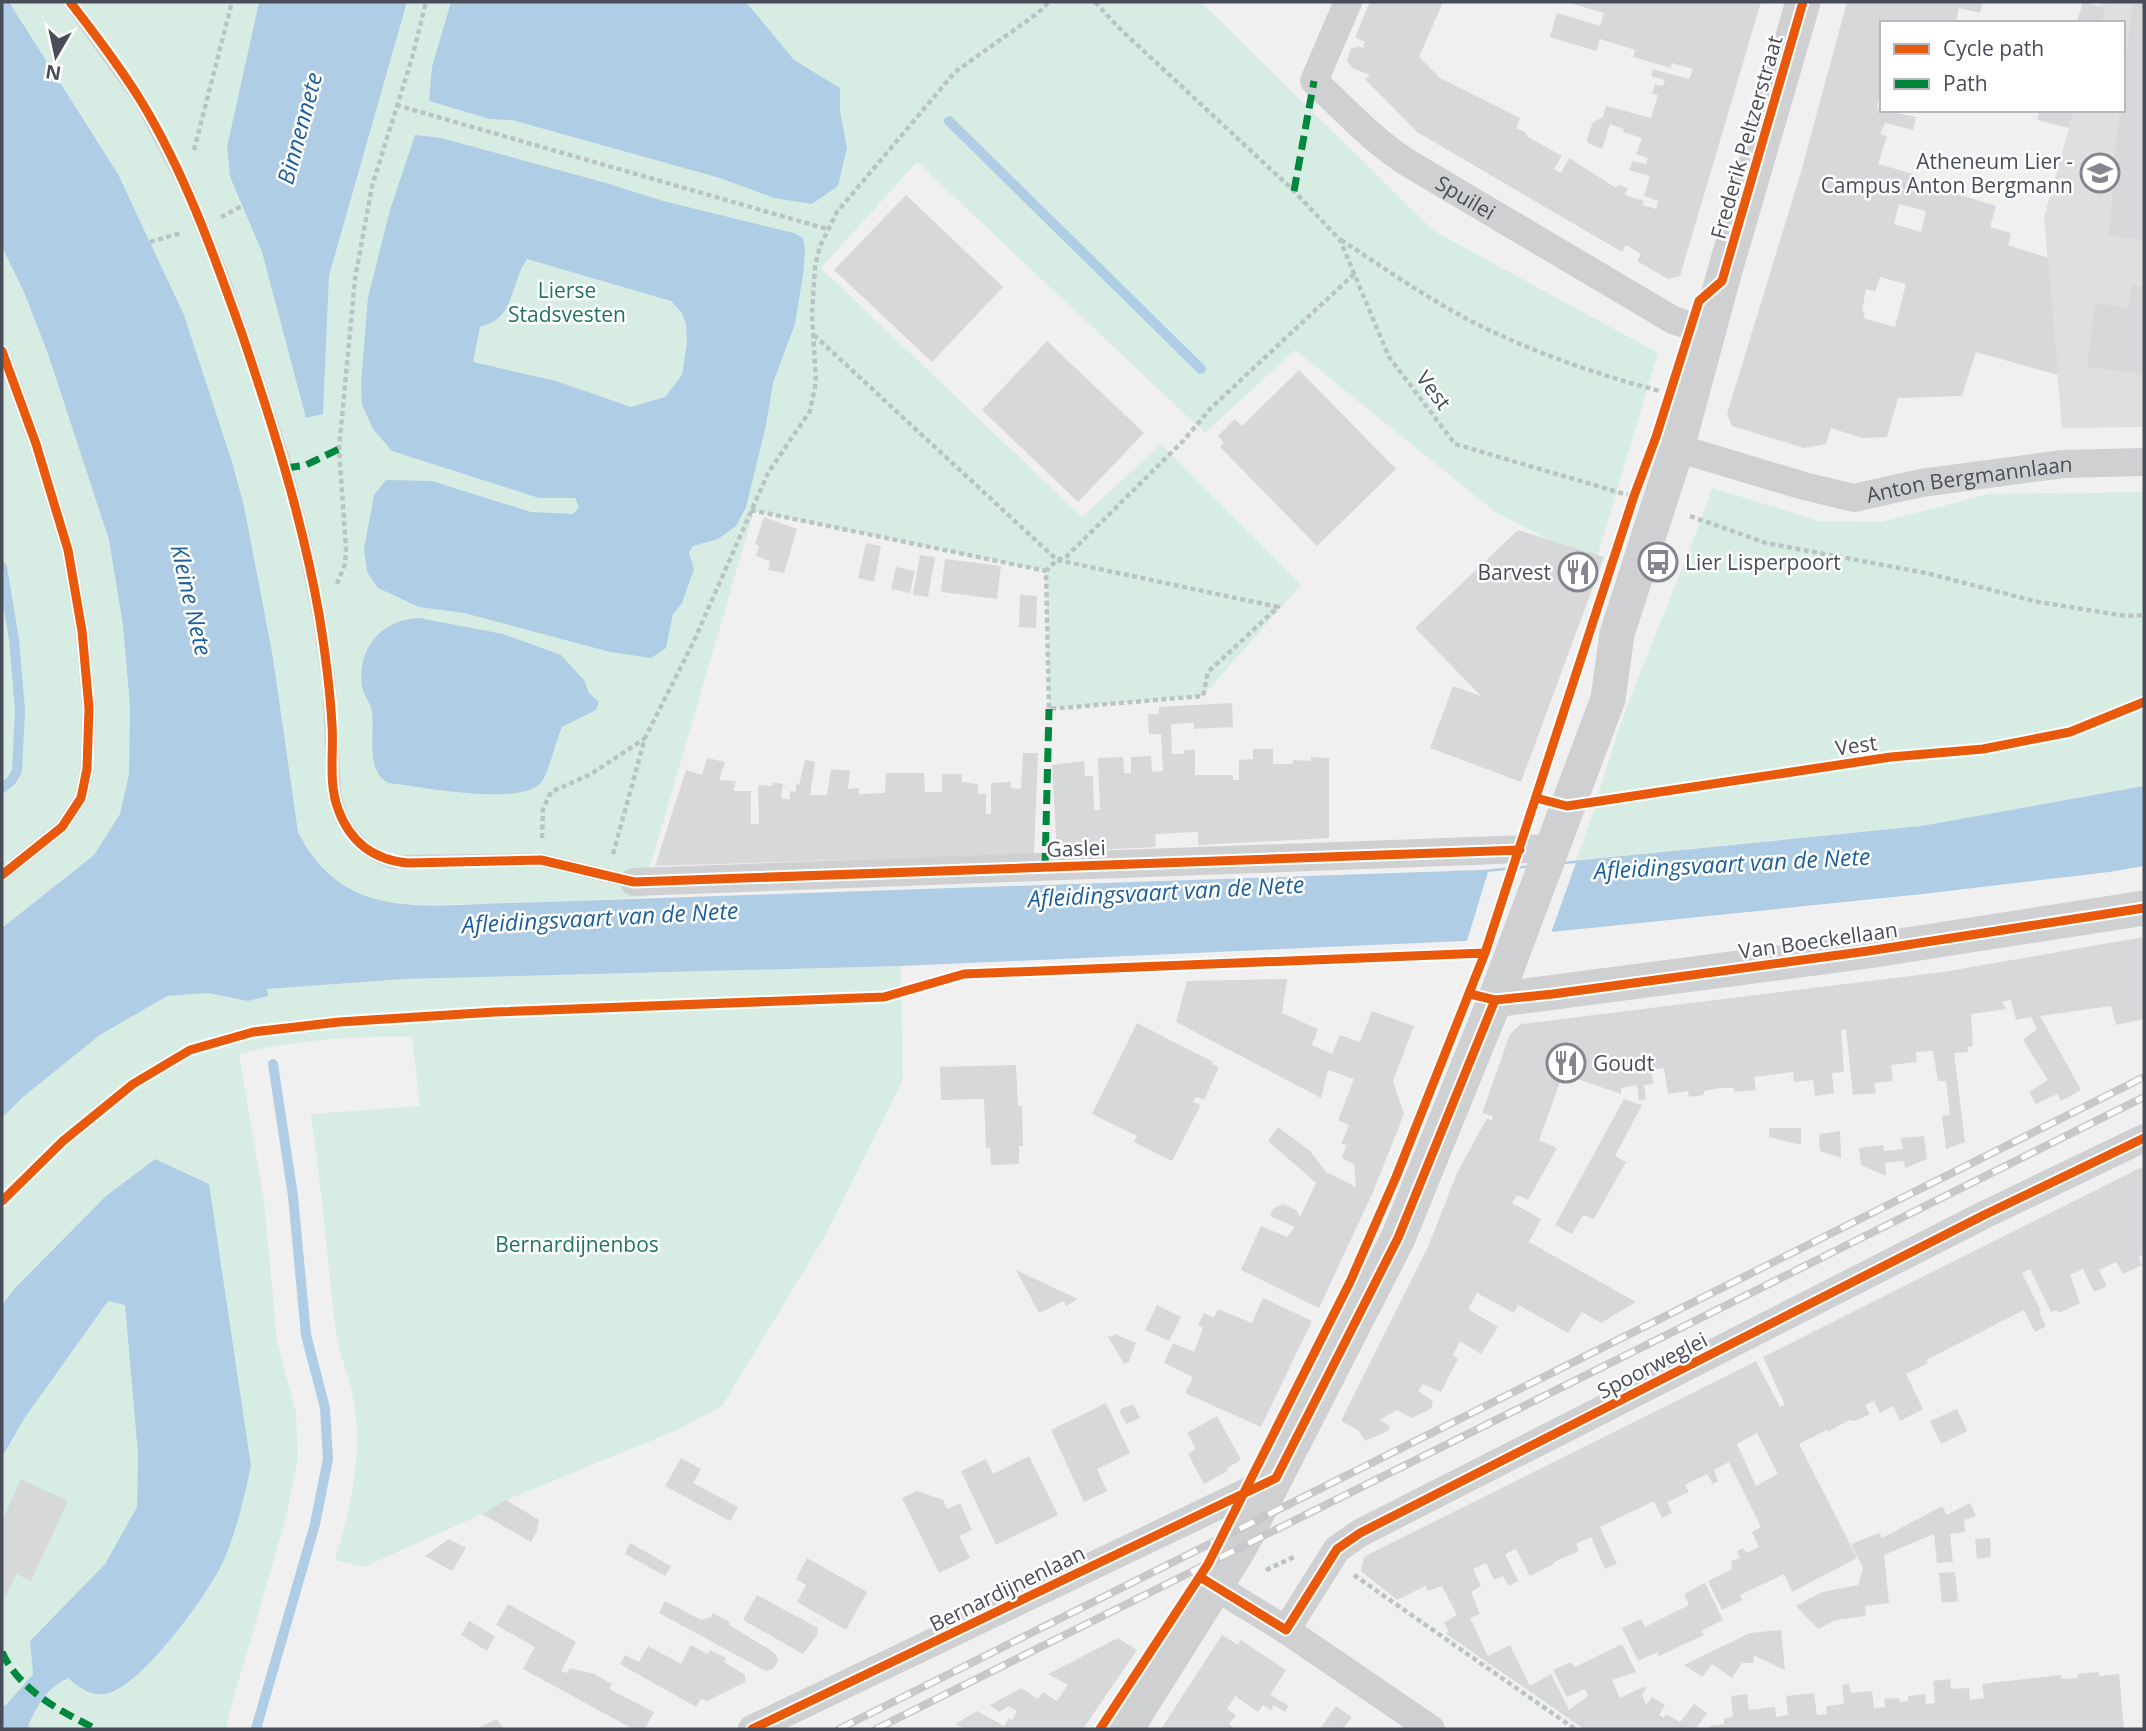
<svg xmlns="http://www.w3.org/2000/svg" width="2146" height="1731" font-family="'Open Sans',sans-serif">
  <rect width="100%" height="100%" fill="#f0f0f0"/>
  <path fill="#dedfdf" d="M2101 2H2144V427L2062 428 2044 217 2074 110H2123V23H2102L2106 8 2100 6Z"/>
  <path fill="#d7ede4" d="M9 2H259L227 147 230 177 262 252 323 414 329 276 407 2H1201L1434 231 1658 353 1595 564 1495 512 1295 350 1205 433 917 162 821 268 1082 517 1161 444 1301 585 1203 696 1049 709 1046 571 754 511 648 874V897C589 900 530 903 472 904 434 904 396 909 360 895 330 884 312 860 298 832L273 658 184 315 118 174Z
    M2 247 24 292 48 354 109 540 123 626 130 707 129 774 120 814 94 855 2 928Z
    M1712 488 1820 521 1881 522 1989 494 2144 492V786L1921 826 1576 860C1594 815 1605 768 1621 723 1650 644 1685 568 1712 488Z
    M901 966 903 1080 824 1238 722 1406 677 1430 506 1500 482 1514 364 1567 335 1560C350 1510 363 1455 354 1403 350 1377 338 1352 335 1325 327 1255 321 1184 311 1114L420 1106 412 1037C362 1035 287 1041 239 1054L264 1200 277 1340 296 1413 298 1457 286 1518 228 1718 227 1729H34L28 1726C39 1703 45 1690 68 1678L116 1691C164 1652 189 1616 222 1565L155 1159 106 1196 15 1288 2 1305V1118L23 1097 100 1035 166 996 208 993 248 1001 267 989 405 979Z
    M108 1301 125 1304 138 1455 137 1507 105 1564 30 1641 33 1674 6 1705 2 1706V1457L24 1419Z"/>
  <path fill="#b0cde6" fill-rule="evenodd" d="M2 2H9L118 174 184 315 232 462 244 506 273 658 298 832C344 924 427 904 514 903L1482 870 1921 826 2144 786V866L2109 872 1923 894 1464 941 901 966 405 979 267 989 268 996 248 1001 208 993 167 996 100 1035 23 1097 2 1118V928L94 855 120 814 129 774 130 707 123 626 109 540 48 354 24 292 2 247Z
    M259 2H407L329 276 323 414 306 418 262 252 230 177 227 147Z
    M451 2H746L794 60 840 88V111L847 148 838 186 812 204 774 198 720 178 512 120 490 119 429 101 432 67Z
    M415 135 441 138 606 183 663 201 794 233 803 238 805 250 803 275 795 324 773 383 766 425 746 507 736 526 718 539 693 546 689 553 694 569 682 603 673 614 666 648 651 658 610 652 464 613 419 607 378 588 367 572 364 549 374 495 386 480 432 481 531 512 573 514 579 507 575 498H539L392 451 373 429 362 405 361 383 368 297 390 210ZM527 259 671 301 682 313 686 324 687 342 682 375 665 397 631 407 556 381 473 362 480 327C485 325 492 323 496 320 513 309 514 276 527 259Z
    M419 618 503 634 561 655 584 680 589 693 599 702 596 710 562 727C556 740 548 775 541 783 518 807 420 786 388 783 365 770 375 735 372 712 371 703 364 696 362 687 357 649 380 620 419 618Z
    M155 1159 209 1184 251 1466C244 1498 236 1534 222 1564 208 1594 139 1690 105 1694 90 1696 78 1687 68 1678 45 1690 39 1703 28 1726L34 1729H2V1706L6 1705 33 1674 30 1641 105 1564 137 1507 138 1455 125 1305 108 1301 24 1419 2 1457V1305L15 1288 106 1196Z"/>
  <path fill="#f0f0f0" d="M1576 863 1550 936 1466 944 1488 872Z"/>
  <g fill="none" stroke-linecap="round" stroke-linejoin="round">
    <path stroke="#b0cde6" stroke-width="10" d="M949 121 1201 369
      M2 567 14 640 20 710 17 771 11 781 2 788
      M256 1729 315 1524 328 1459 325 1408 306 1335 293 1196 273 1064"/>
  </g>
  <path fill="#d7d8da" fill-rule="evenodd" d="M1370 2H1443L1419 57 1440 78 1520 118 1516 128 1525 132 1528 137 1562 156 1554 169 1561 173 1569 158 1616 188 1618 185 1628 188 1625 195 1644 201 1642 205 1656 209 1658 201 1644 196 1650 176 1629 170 1633 161 1646 164 1648 158 1636 154 1642 138 1623 132 1624 129 1610 124 1602 149 1588 143 1587 139 1593 122 1603 117 1606 106 1651 118 1658 95 1652 94 1655 84 1663 86 1665 80 1651 76 1653 69 1689 79 1693 69 1672 63 1671 68 1633 57 1635 50 1600 39 1596 51 1550 37 1557 13 1600 26 1604 13 1573 4V2H1761L1680 276 1668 279 1637 261 1641 254 1626 245 1622 252 1417 132 1365 79 1370 75 1352 68 1347 60 1351 49 1358 46 1363 48 1365 42 1355 37Z
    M1847 2H1971L1982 4 1980 13 1959 8 1956 23H1882V99H1879L1877 107 1882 110 1916 117 1913 130 1885 123 1880 134 1887 136 1878 164 1917 175 1916 181 1996 206 1990 227 2011 233 2008 245 2048 258 2058 375 1976 352 1962 396 1898 398 1887 437 1862 438 1831 428 1826 444 1804 448 1732 426 1727 414 1801 172ZM1899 204 1926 211 1921 232 1894 224ZM1880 277 1906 284 1895 327 1863 318 1865 312 1862 311 1866 289 1875 292Z
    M2083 2 2106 8 2102 23 2077 22Z
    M2133 2H2144V240L2109 236 2116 160H2114L2120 110H2123V81Z
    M2040 110H2074L2069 128 2037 120Z
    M906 195 1003 287 932 362 834 270Z
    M2132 285 2144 287V374L2087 367 2095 303 2128 308Z
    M1047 341 1144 433 1078 502 982 410Z
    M1299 370 1396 469 1317 546 1220 447 1224 443 1218 436 1235 419 1242 426Z
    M764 517 797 529 784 573 768 570 770 561 756 556 759 546 755 544Z
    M1518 530 1604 557 1521 782 1430 748 1453 686 1481 696 1415 628Z
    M866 543 881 546 874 582 858 578Z
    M920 555 935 557 928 597 913 595Z
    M945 559 1001 566 997 599 941 592Z
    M896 567 915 571 910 593 891 589Z
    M1020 595 1037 596 1036 628 1019 627Z
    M1232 703 1233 727 1194 729V723L1171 724 1172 754H1184V750H1195V775H1233V780H1239V760L1253 759V749H1273V764H1293V760L1311 761V757L1329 758V838L1198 845V832L1155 834 1156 847 1057 852 1052 765 1084 761 1085 776H1093L1094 810H1100L1098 758 1123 757 1124 773H1131V757L1151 756 1152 772 1163 771 1161 734H1149L1148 714H1159V707Z
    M1023 753H1038L1034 854 655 866 686 770 702 775 707 758 725 762 719 780 736 781 733 791H751V824H759L758 785 772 786 773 782 783 784 781 796 783 799H790V791L796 792V784L799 785 805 760 815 762 810 795H827L831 769 850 771 848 789 859 788V794L885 793 886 773H924L925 792H942V774H962V782L978 784V794H986V814H991V783L1011 782V788L1021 789Z
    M2144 937V1019L2116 1025 2111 1006 2040 1016 2081 1090 2061 1101 2057 1094 2036 1104 2029 1092 2048 1080 2023 1040 2037 1029 2031 1017 2016 1020 2011 1000 2002 1002 2006 1009 1971 1014 1973 1046 1967 1047 1968 1052 1954 1053 1965 1142 1946 1149 1942 1116 1950 1115 1946 1081H1938L1933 1051 1916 1052 1917 1062 1891 1065 1893 1081 1874 1083 1876 1093 1853 1095 1846 1029 1841 1030 1844 1072 1832 1073 1834 1093 1815 1096 1813 1080 1794 1082 1793 1072 1754 1077 1756 1090 1734 1092V1088H1721L1704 1091V1095L1689 1097 1688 1091 1668 1094 1664 1068 1652 1070 1653 1084 1644 1085 1646 1099 1639 1101 1637 1085 1621 1088V1094L1563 1074 1539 1140 1557 1148 1528 1200 1517 1195 1512 1203 1541 1219 1529 1242 1636 1302 1601 1323 1582 1312 1568 1333 1518 1305 1514 1313 1477 1293 1468 1309 1498 1327 1481 1354 1460 1341 1453 1355 1458 1359 1441 1392 1423 1384 1418 1391 1433 1401 1431 1409 1412 1418 1397 1410 1379 1420 1390 1426 1388 1431 1365 1441 1358 1430 1341 1421 1428 1247 1457 1173 1487 1118 1492 1121 1493 1116 1482 1113 1510 1034 1521 1024 1943 972Z
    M1287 979 1282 1013 1318 1029 1312 1045 1332 1054 1340 1035 1360 1042 1372 1011 1414 1026 1393 1081 1404 1114 1400 1124 1373 1192 1319 1308 1241 1270 1261 1226 1287 1237 1295 1227 1270 1216 1273 1209 1283 1204 1296 1210 1300 1217 1316 1183 1268 1141 1278 1127 1310 1151 1326 1172 1356 1187 1354 1164 1342 1158 1346 1145 1341 1144 1349 1125 1338 1120 1354 1079 1328 1070 1321 1098 1176 1022 1187 981Z
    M1137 1023 1213 1062 1212 1064 1219 1067 1204 1100 1196 1097 1193 1102 1201 1105 1172 1161 1134 1142 1137 1136 1092 1114Z
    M1016 1065 1018 1106H1022L1023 1146H1019V1164L991 1165 990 1147 986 1148 984 1099 941 1100 940 1067Z
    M1624 1099 1642 1105 1615 1156 1626 1162 1594 1219 1583 1215 1572 1234 1555 1225Z
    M1769 1128H1801V1145L1769 1137Z
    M1840 1131 1841 1158 1820 1151 1819 1134Z
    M1924 1136 1927 1159 1905 1168 1904 1161 1885 1163 1886 1176 1861 1165 1859 1148 1883 1145 1884 1151 1903 1149 1901 1138Z
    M2144 1166V1254L2138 1257 2142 1265 2123 1274 2116 1262 2099 1270 2107 1286 2094 1292 2083 1269 2070 1275 2080 1303 2059 1313 2057 1310 2051 1312 2030 1269 2022 1273 2041 1311 2039 1312 2046 1326 2035 1332 2024 1310 1926 1360 1928 1363 1906 1374 1923 1409 1900 1421 1893 1406 1880 1413 1874 1401 1865 1405 1870 1414 1855 1421 1849 1420 1828 1432 1827 1430 1799 1444 1857 1558 1792 1592 1784 1574 1740 1595 1743 1600 1722 1610 1708 1581 1732 1569 1731 1561 1740 1558 1737 1551 1743 1548 1746 1553 1759 1547 1752 1532 1761 1527 1729 1462 1714 1470 1718 1481 1713 1484 1707 1474 1685 1485 1689 1492 1667 1502 1672 1513 1662 1518 1654 1501 1600 1527 1617 1564 1605 1569 1591 1537 1576 1544 1579 1551 1554 1562V1564L1530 1576 1516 1549 1505 1554 1518 1581 1509 1586 1503 1576 1494 1580 1486 1563 1473 1569 1481 1586 1471 1592 1480 1614 1470 1618 1488 1656 1510 1645 1530 1686 1551 1674 1569 1710 1588 1696 1585 1689 1567 1697 1553 1670 1571 1662 1575 1667 1622 1644 1636 1672 1612 1680 1620 1698 1643 1687 1646 1688 1642 1695 1646 1705 1652 1697 1665 1705 1659 1715 1664 1718 1666 1714 1680 1722 1694 1704 1707 1713 1696 1729H1584L1445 1633 1449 1632 1444 1622 1457 1615 1442 1586 1428 1591 1425 1586 1397 1600 1361 1571 1364 1557 1371 1553 1756 1361 1780 1407 1785 1405 1763 1357ZM1757 1433 1778 1474 1756 1486 1737 1444Z
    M1016 1270 1078 1299 1066 1306 1063 1301 1039 1313Z
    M1263 1298 1312 1321 1261 1427 1185 1393 1193 1377 1164 1363 1173 1343 1194 1352 1203 1328 1198 1325 1204 1313 1214 1318 1218 1309 1252 1323Z
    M1157 1305 1181 1317 1169 1341 1145 1330Z
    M1115 1334 1136 1343 1129 1362 1124 1364 1107 1335 1112 1337Z
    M1106 1403 1130 1453 1097 1469 1107 1491 1084 1502 1051 1430Z
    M1133 1404 1140 1418 1126 1424 1119 1410Z
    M1957 1409 1967 1431 1941 1444 1930 1421Z
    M1217 1416 1241 1460 1227 1468 1228 1471 1204 1484 1188 1454 1196 1449 1187 1433Z
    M1029 1456 1058 1515 996 1545 961 1471 986 1459 993 1474Z
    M681 1458 701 1469 693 1483 738 1507 730 1521 665 1486Z
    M21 1479 68 1501 31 1581 16 1574 6 1596 2 1594V1521Z
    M917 1491 943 1500 947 1509 960 1503 972 1530 959 1536 970 1558 939 1573 902 1498Z
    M506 1500 539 1520 537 1531 531 1542 482 1514Z
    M1970 1503 1976 1516 1964 1520 1965 1532 1950 1534 1953 1562 1937 1563 1934 1534 1884 1555 1889 1603 1865 1606 1866 1616 1836 1620 1818 1629 1796 1606 1822 1592 1858 1585 1863 1568 1851 1544 1879 1533 1882 1538 1942 1506 1947 1515Z
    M1990 1538 1991 1557 1977 1559 1975 1539Z
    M449 1539 466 1548 452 1571 425 1556Z
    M630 1543 671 1566 665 1576 625 1554Z
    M807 1558 867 1592 846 1630 797 1602 806 1585 796 1579Z
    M1955 1572 1958 1601 1942 1603 1939 1573Z
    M1705 1583 1723 1620 1701 1631 1704 1635 1659 1656 1657 1652 1638 1661 1622 1628 1641 1619 1645 1627 1689 1605 1684 1594Z
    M757 1595 818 1628 817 1635 803 1654 743 1620Z
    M665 1601 701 1620 711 1617 712 1613 730 1622 729 1625 772 1651 776 1655 778 1661 773 1669 767 1671 762 1669 659 1613Z
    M508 1604 576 1642 561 1671 567 1673 570 1668 594 1674 612 1684 609 1689 654 1712 645 1729H633L523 1669 535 1647 496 1625Z
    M469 1621 495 1636 487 1651 461 1635Z
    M1781 1630 1785 1670 1753 1655 1754 1663H1742L1732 1678 1712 1664 1702 1677 1684 1665 1750 1633Z
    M1222 1635 1238 1645 1241 1640 1286 1670 1270 1695 1289 1706 1285 1712 1274 1705 1271 1710 1263 1705 1258 1712 1235 1696 1227 1709 1236 1715 1229 1724 1236 1729H1161Z
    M1118 1638 1137 1650 1083 1729H966L955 1724 977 1711 1004 1726 1009 1718 1012 1720 1017 1711 1009 1706 999 1712 990 1705 1021 1688 1038 1699 1043 1692 1057 1701 1068 1685 1048 1674Z
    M691 1645 708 1654 710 1650 726 1658 724 1662 745 1675V1682L707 1701 701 1699 696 1707 620 1664 625 1655 639 1662 648 1646 681 1664Z
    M2099 1672V1676L2119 1674 2124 1729H1709V1726L1724 1724V1719L1733 1716 1731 1696 1747 1694 1749 1710 1775 1707 1776 1717 1788 1715 1786 1696 1814 1693 1817 1715 1827 1714 1826 1706 1844 1704 1842 1685 1849 1684 1851 1693 1872 1691 1874 1708 1885 1707 1884 1699 1899 1698 1900 1702 1908 1701V1696L1925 1694 1926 1704 1935 1703 1933 1681 1950 1679 1951 1689 1969 1688 1970 1700 1984 1698 1982 1684 2061 1675V1679L2078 1678 2077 1674Z
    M1336 1706 1352 1717 1343 1729H1320Z
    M497 1719 504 1729H476Z"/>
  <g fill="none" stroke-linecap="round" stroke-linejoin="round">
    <path stroke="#bbc4c4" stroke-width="4.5" stroke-dasharray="5 3.5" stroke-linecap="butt" d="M1095 2 1118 27 1294 191 1340 240 1389 357 1455 444 1628 495
      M396 105 827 229
      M194 150 232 2
      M221 217 242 206
      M1341 240C1383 267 1425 297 1469 320 1529 351 1595 374 1660 391
      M150 242 181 233
      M814 335 1057 560 1278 607 1208 672 1203 696 1049 709 1046 571 1057 560 1066 557 1183 441 1211 408 1355 273
      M751 510 1046 571
      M1690 516 1766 543 1926 573 2038 602 2126 616 2144 615
      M337 584 345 564 346 548 339 449 355 279 372 186 412 58 426 2
      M1607 800 1891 757 1983 749 2070 732 2144 702
      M542 838 543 809 551 792 591 774 644 739
      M613 854 645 738 693 643 768 473 810 411 816 382 812 314 815 267 820 246 837 212 955 72 1038 13 1049 2
      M1266 1570 1296 1556
      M1354 1575 1575 1729"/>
    <path stroke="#cfd0d2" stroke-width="14" d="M70 2 141 101 186 187 222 276 254 369 283 459 303 536 319 615 329 684 334 792C340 826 359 850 392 862L541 860 634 882
      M2 351 36 444 68 550 82 631 89 708 87 769 81 798 62 827 2 875"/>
    <g stroke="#cfd0d2" stroke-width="28">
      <path id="s1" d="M1348 2 1314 81C1344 109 1373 141 1408 163L1673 320 1708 332"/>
      <path id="s2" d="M1677 448 1804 486 1854 498 1921 483 2063 464 2144 462"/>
      <path d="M634 882 1552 848"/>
      <path d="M1216 1587 1286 1630 1431 1729"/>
      <path d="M1286 1630 1337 1549 1360 1533 1984 1215 2144 1138"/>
      <path d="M752 1729 1276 1478"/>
    </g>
    <path stroke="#cfd0d2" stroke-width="35" d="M1495 1000 1868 951 2144 908
      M1126 1729 1239 1549 1398 1238 1495 1000 1608 699 1617 634 1677 448 1722 281 1803 2"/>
    <defs>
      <path id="rail" d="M839 1729 2144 1077
        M876 1729 2144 1097"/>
    </defs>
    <use href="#rail" stroke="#c8c8cb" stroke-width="8"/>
    <use href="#rail" stroke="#fff" stroke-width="5" stroke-dasharray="16" stroke-linecap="butt"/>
    <path stroke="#00873e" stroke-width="7" stroke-dasharray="14 7" stroke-linecap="butt" d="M1294 191 1314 81
      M286 468 306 465 339 449
      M1045 867 1049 709
      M2 1652C19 1690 60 1711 96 1729"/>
    <defs>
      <path id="cycleway" d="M70 2C95 34 120 67 141 101 185 173 214 255 242 334 273 426 302 518 319 614 325 651 330 688 332 725 334 752 328 782 338 809 350 842 374 860 408 863L541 860 634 882 1520 850
        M2 351 36 444 68 550 82 631 89 708 87 769 81 798 62 827 2 875
        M1536 798 1567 806 1891 757 1983 749 2070 732 2144 702
        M1470 994 1495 1000 1553 994 1868 951 2144 908
        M2 1201 63 1141 133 1084 190 1050 253 1032 339 1022 495 1012 884 997 964 974 1485 953
        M1200 1577 1286 1630 1337 1549 1360 1533 1984 1215 2144 1138
        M752 1729 1276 1478 1398 1238 1495 1000
        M1100 1729 1208 1564 1350 1282 1396 1177 1485 953 1634 496 1656 437 1699 301 1722 281 1803 2"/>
    </defs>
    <use href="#cycleway" stroke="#fff" stroke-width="13"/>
    <use href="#cycleway" stroke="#e8590c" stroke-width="9"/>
  </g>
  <defs>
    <symbol id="school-ring" viewBox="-11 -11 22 22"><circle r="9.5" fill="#fff" stroke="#83868e" stroke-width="1.5"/><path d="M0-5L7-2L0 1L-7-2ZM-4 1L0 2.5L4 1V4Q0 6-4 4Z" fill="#83868e"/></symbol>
    <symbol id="bus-ring" viewBox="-11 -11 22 22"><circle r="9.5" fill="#fff" stroke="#83868e" stroke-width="1.5"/><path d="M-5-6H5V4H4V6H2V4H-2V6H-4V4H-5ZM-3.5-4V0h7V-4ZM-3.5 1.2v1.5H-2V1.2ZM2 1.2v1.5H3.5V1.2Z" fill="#83868e"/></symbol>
    <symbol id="restaurant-ring" viewBox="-11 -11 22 22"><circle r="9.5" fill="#fff" stroke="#83868e" stroke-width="1.5"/><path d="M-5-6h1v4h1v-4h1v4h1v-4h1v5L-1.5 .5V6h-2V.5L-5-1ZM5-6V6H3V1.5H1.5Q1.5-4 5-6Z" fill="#83868e"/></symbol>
  </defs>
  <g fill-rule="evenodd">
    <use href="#school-ring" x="2078" y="151" width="44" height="44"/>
    <use href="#bus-ring" x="1636" y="540" width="44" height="44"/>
    <use href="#restaurant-ring" x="1556" y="550" width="44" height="44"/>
    <use href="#restaurant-ring" x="1544" y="1041" width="44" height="44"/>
  </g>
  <g text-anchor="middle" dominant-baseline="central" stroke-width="5" stroke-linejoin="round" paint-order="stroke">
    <g font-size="21" fill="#494d5a" stroke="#fff">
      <text transform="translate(1746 137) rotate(-74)">Frederik Peltzerstraat</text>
      <text stroke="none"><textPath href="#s1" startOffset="278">Spuilei</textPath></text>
      <text transform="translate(1434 390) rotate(53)">Vest</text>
      <text stroke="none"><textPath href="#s2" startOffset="301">Anton Bergmannlaan</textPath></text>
      <text transform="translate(1856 745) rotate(-8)">Vest</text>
      <text transform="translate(1076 848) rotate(-2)">Gaslei</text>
      <text transform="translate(1818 940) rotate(-8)">Van Boeckellaan</text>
      <text transform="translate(1652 1365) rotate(-27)">Spoorweglei</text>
      <text transform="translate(1007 1588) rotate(-26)">Bernardijnenlaan</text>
    </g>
    <g font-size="21" fill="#494d5a" stroke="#fff" text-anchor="end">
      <text x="2073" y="161">Atheneum Lier -<tspan x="2073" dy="24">Campus Anton Bergmann</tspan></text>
      <text x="1685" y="562" text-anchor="start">Lier Lisperpoort</text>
      <text x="1551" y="572">Barvest</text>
      <text x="1593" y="1063" text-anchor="start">Goudt</text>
    </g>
    <g font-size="21" fill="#21745f" stroke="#fff">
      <text x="567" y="290">Lierse<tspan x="567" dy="24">Stadsvesten</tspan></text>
      <text x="577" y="1244">Bernardijnenbos</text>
    </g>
    <g font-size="23" font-style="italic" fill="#1c5f9a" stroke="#fff">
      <text transform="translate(299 128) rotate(-75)">Binnennete</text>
      <text transform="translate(192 600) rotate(77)">Kleine Nete</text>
      <text transform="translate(1732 863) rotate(-3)">Afleidingsvaart van de Nete</text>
      <text transform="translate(1166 891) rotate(-3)">Afleidingsvaart van de Nete</text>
      <text transform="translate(600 917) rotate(-3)">Afleidingsvaart van de Nete</text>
    </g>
  </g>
  <rect width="2146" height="1731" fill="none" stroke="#494d5a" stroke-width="7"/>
  <rect x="1880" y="21" width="245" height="91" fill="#ffffff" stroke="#b6b8bd" stroke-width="2"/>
  <rect x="1894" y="44" width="35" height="10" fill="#e8590c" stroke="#b6b8bd" stroke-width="2"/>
  <text x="1943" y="56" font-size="21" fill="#494d5a">Cycle path</text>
  <rect x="1894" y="79" width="35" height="10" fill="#00873e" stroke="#b6b8bd" stroke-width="2"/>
  <text x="1943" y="91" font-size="21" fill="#494d5a">Path</text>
  <g transform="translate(56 56) rotate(189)" stroke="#ffffff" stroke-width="5" paint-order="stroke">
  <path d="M0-5L12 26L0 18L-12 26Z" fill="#494d5a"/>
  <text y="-10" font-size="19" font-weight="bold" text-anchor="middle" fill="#494d5a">N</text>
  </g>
</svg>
